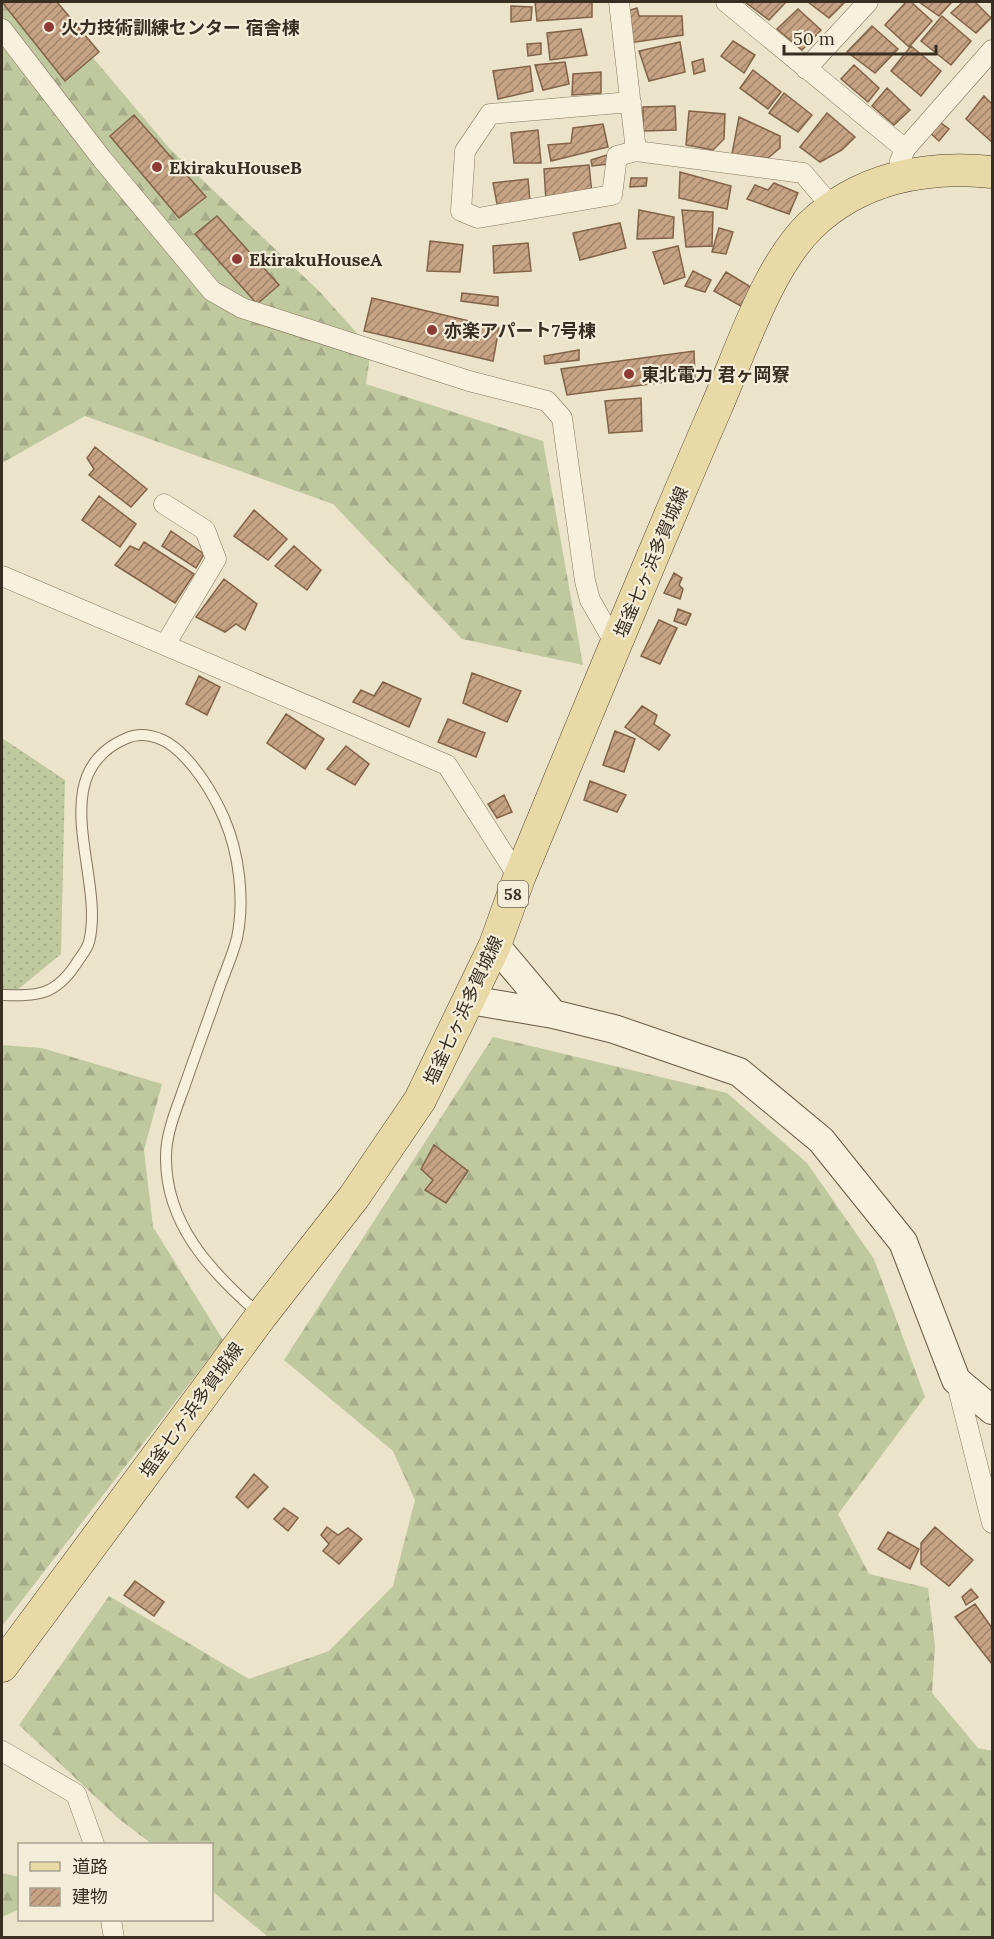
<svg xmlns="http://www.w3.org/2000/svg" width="994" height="1939" font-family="Lora,'Noto Sans JP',serif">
  <defs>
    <pattern id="grass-dots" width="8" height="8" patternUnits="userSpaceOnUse" patternTransform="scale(1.5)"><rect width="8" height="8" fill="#c0c89f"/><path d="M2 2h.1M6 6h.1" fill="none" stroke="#a6ac89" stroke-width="1.8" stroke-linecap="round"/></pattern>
    <pattern id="forest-firs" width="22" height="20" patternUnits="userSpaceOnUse" patternTransform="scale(1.5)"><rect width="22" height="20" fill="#c0c89f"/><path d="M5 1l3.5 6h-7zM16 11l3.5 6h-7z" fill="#a6ac89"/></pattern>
    <pattern id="building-hatch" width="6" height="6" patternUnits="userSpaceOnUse" patternTransform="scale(1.5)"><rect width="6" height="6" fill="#c5a384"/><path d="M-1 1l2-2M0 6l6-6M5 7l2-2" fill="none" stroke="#a1856c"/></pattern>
  </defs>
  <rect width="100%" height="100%" fill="#ebe3ca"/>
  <path fill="url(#grass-dots)" d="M2 738 65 780 61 954 16 991 2 990Z"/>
  <path fill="url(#forest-firs)" d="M2 2H46L169 148 321 293 371 349 366 384 543 441 583 665 462 639 333 504 85 416 2 463Z
    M493 1037 727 1093 807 1163 874 1259 925 1397 838 1514 869 1574 928 1588 935 1646 932 1693 978 1748 992 1751V1937L267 1936 212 1891V1844H152L119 1819 19 1725 109 1596 249 1679 329 1651 393 1586 415 1500 393 1451 284 1360Z
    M2 1045 42 1048 162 1084 144 1150 153 1227 223 1340 2 1626Z
    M2 1873 19 1877 20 1909 2 1917Z"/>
  <path fill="url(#building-hatch)" stroke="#826348" stroke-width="1.5" d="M2 2H57L99 52 65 81Z
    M535 2H592V17L537 21Z
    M745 2H786L769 20Z
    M808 2H845L829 18Z
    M906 2H911L932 21 909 47 885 25Z
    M919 2H952L939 16Z
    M963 2H975L991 18 976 33 951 13Z
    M511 6 532 7 531 20 511 22Z
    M637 8 639 16H682L683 35 629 43 627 11Z
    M798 9 821 30 802 50 777 29Z
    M942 16 971 41 951 65 921 41Z
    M872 26 898 49 875 73 847 52Z
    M581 29 587 55 550 60 547 33Z
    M733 41 755 55 744 73 721 56Z
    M680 42 685 72 649 81 639 51Z
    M541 43V54L528 56 527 44Z
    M911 46 941 71 921 96 891 71Z
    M703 59 705 71 694 74 692 62Z
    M565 62 569 84 543 90 535 65Z
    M854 65 879 88 868 102 841 79Z
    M530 66 533 91 498 99 493 71Z
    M753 70 781 92 768 109 740 88Z
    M601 72V93L572 95 573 74Z
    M887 88 910 110 894 125 872 106Z
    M784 93 812 115 798 132 769 113Z
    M984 96 992 104V142L966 119Z
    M675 106 676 130 643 131V107Z
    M689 111 725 114 724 139 713 150 686 145Z
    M827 113 855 137 842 150 820 162 800 147Z
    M134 115 206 197 179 218 110 136Z
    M739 117 780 136V148L768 158 732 154Z
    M937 120 949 129 939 141 929 132Z
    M603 124 608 147 551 161 548 145 571 143 573 128Z
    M538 130 541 163H514L511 133Z
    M607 155 608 164 592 166 591 160Z
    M589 165 592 194 546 201 544 169Z
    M680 172 731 186 727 209 679 198Z
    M631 178H647L646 186 630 187Z
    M528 179 530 202 498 209 493 183Z
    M774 183 798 193 789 214 747 199 755 185 768 190Z
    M639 210 674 217 673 238 637 239Z
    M682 210 713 212 712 246 686 247Z
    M217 216 279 285 257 304 195 234Z
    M620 223 626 248 580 260 573 233Z
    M719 228 733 232 726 254 712 252Z
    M430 241 463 245 460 272 427 271Z
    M528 243 531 271 494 273 493 246Z
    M678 246 685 277 664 284 653 252Z
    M693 271 711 280 705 292 685 286Z
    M726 272 759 292 748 310 714 291Z
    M462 293 498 297V306L461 301Z
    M372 298 499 328 493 361 364 331Z
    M579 350V360L545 364 544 356Z
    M694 351 695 378 567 395 561 369Z
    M641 398 642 431 609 433 605 401Z
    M95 447 147 489 131 507 89 475 94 469 87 458Z
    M99 496 136 524 120 547 82 520Z
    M254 510 287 539 268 560 234 536Z
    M171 531 204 554 196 568 162 546Z
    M144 542 194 574 175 603 115 565 130 546 139 550Z
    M294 546 321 570 307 590 275 566Z
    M674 573 682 578 679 585 683 589 680 599 664 593Z
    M224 579 257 604 245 630 236 624 225 632 196 617Z
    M678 609 691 614 686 625 674 621Z
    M659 620 677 628 660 664 641 656Z
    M472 673 521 691 507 722 463 703Z
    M199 676 220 687 207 715 186 704Z
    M383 682 421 699 409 727 353 702 361 690 374 696Z
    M642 706 657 715 654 724 670 735 659 750 625 727Z
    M286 714 324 739 305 769 267 743Z
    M448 719 485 733 476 757 438 742Z
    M615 731 635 739 624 772 603 765Z
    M346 746 369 764 355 785 327 769Z
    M590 781 626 795 617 812 584 800Z
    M504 795 512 812 497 818 488 804Z
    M434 1145 468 1171 446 1203 425 1190 433 1180 421 1169Z
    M254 1474 268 1487 248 1508 236 1497Z
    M284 1508 298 1518 288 1531 274 1519Z
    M327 1527 338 1535 348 1528 362 1539 339 1564 323 1551 329 1544 321 1535Z
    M935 1527 973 1560 949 1586 921 1564V1543Z
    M888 1532 919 1549 910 1569 878 1549Z
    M135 1581 164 1602 154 1616 124 1595Z
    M971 1589 978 1597 966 1605 962 1597Z
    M975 1604 992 1628V1664L955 1617Z"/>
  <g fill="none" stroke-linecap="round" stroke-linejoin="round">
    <defs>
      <path id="lane" d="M2 995C37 996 55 996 76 964 80 957 87 950 89 942 106 877 41 774 127 738 142 731 161 737 174 747 195 764 213 793 224 818 239 853 245 899 237 938 233 954 226 970 220 986 209 1018 197 1050 186 1082 178 1105 166 1132 166 1156 165 1224 211 1272 258 1313"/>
      <path id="street" d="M619 2 636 151 803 173 832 207
        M726 2 905 149
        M2 29 102 159 212 291 242 308 469 381 547 401 562 418 585 581 590 600 616 645
        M806 69 868 2
        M631 102 490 114 465 151 461 211 478 218 612 195 617 156 636 151
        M900 161 905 149 992 50
        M164 504 205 530 216 559 165 645
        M2 576 447 765 519 878
        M956 1380 992 1523
        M2 1751 76 1794 94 1844
        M111 1920 114 1938"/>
      <path id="secondary" d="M495 945 553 1014
        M470 1000 553 1014 614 1029 739 1072 821 1140 903 1242 956 1380 992 1410"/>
      <path id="primary" d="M2 1666 261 1316 354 1197 420 1100 495 945 519 878C584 721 648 564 716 408 740 353 767 268 810 226 859 178 926 165 992 172"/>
    </defs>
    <use href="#lane" stroke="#857660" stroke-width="12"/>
    <use href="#street" stroke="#857660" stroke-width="21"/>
    <use href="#secondary" stroke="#675843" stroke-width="30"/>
    <use href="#primary" stroke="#544533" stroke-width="33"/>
    <use href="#lane" stroke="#f6f0dd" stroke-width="10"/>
    <use href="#street" stroke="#f6f0dd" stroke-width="20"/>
    <use href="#secondary" stroke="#f6f0dd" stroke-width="28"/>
    <use href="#primary" stroke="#e9d9a6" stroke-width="32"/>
  </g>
  <g fill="#8e3b36" stroke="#f3edd9" stroke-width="2">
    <circle cx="49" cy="27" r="6"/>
    <circle cx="157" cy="167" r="6"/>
    <circle cx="237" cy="259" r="6"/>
    <circle cx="432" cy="330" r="6"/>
    <circle cx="629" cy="374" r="6"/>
  </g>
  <g text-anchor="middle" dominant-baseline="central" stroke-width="4.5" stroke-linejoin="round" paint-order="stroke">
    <rect fill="#f3edd9" stroke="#706759" stroke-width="1.5" x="498" y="881" width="30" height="26" rx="4.5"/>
    <g font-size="16" font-weight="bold" fill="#382e22">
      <text x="513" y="894">58</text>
    </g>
    <g font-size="18" font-weight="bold" fill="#382e22" stroke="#f3edd9" text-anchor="start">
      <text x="61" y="27">火力技術訓練センター 宿舎棟</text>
      <text x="169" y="167">EkirakuHouseB</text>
      <text x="249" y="259">EkirakuHouseA</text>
      <text x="444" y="330">亦楽アパート7号棟</text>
      <text x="641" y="374">東北電力 君ヶ岡寮</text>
    </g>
    <g font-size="18" fill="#382e22" stroke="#f3edd9">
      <text transform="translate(651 562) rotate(-67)">塩釜七ヶ浜多賀城線</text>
      <text transform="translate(463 1010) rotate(-65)">塩釜七ヶ浜多賀城線</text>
      <text transform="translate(191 1410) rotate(-54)">塩釜七ヶ浜多賀城線</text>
    </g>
  </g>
  <rect width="994" height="1939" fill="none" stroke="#382e22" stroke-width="6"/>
  <rect x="18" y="1843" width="195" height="78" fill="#f3edd9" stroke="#a8a190" stroke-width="1.5"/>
  <rect x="30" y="1862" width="30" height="9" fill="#e9d9a6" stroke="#a8a190" stroke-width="1.5"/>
  <text x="72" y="1873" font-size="18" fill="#382e22">道路</text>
  <rect x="30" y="1888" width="30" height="18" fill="url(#building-hatch)" stroke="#a8a190" stroke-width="1.5"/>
  <text x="72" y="1903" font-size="18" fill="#382e22">建物</text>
  <path d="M784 45v9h152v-9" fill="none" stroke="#382e22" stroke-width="3"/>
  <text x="793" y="45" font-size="18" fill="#382e22" stroke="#f3edd9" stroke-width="4.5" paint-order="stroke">50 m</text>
</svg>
